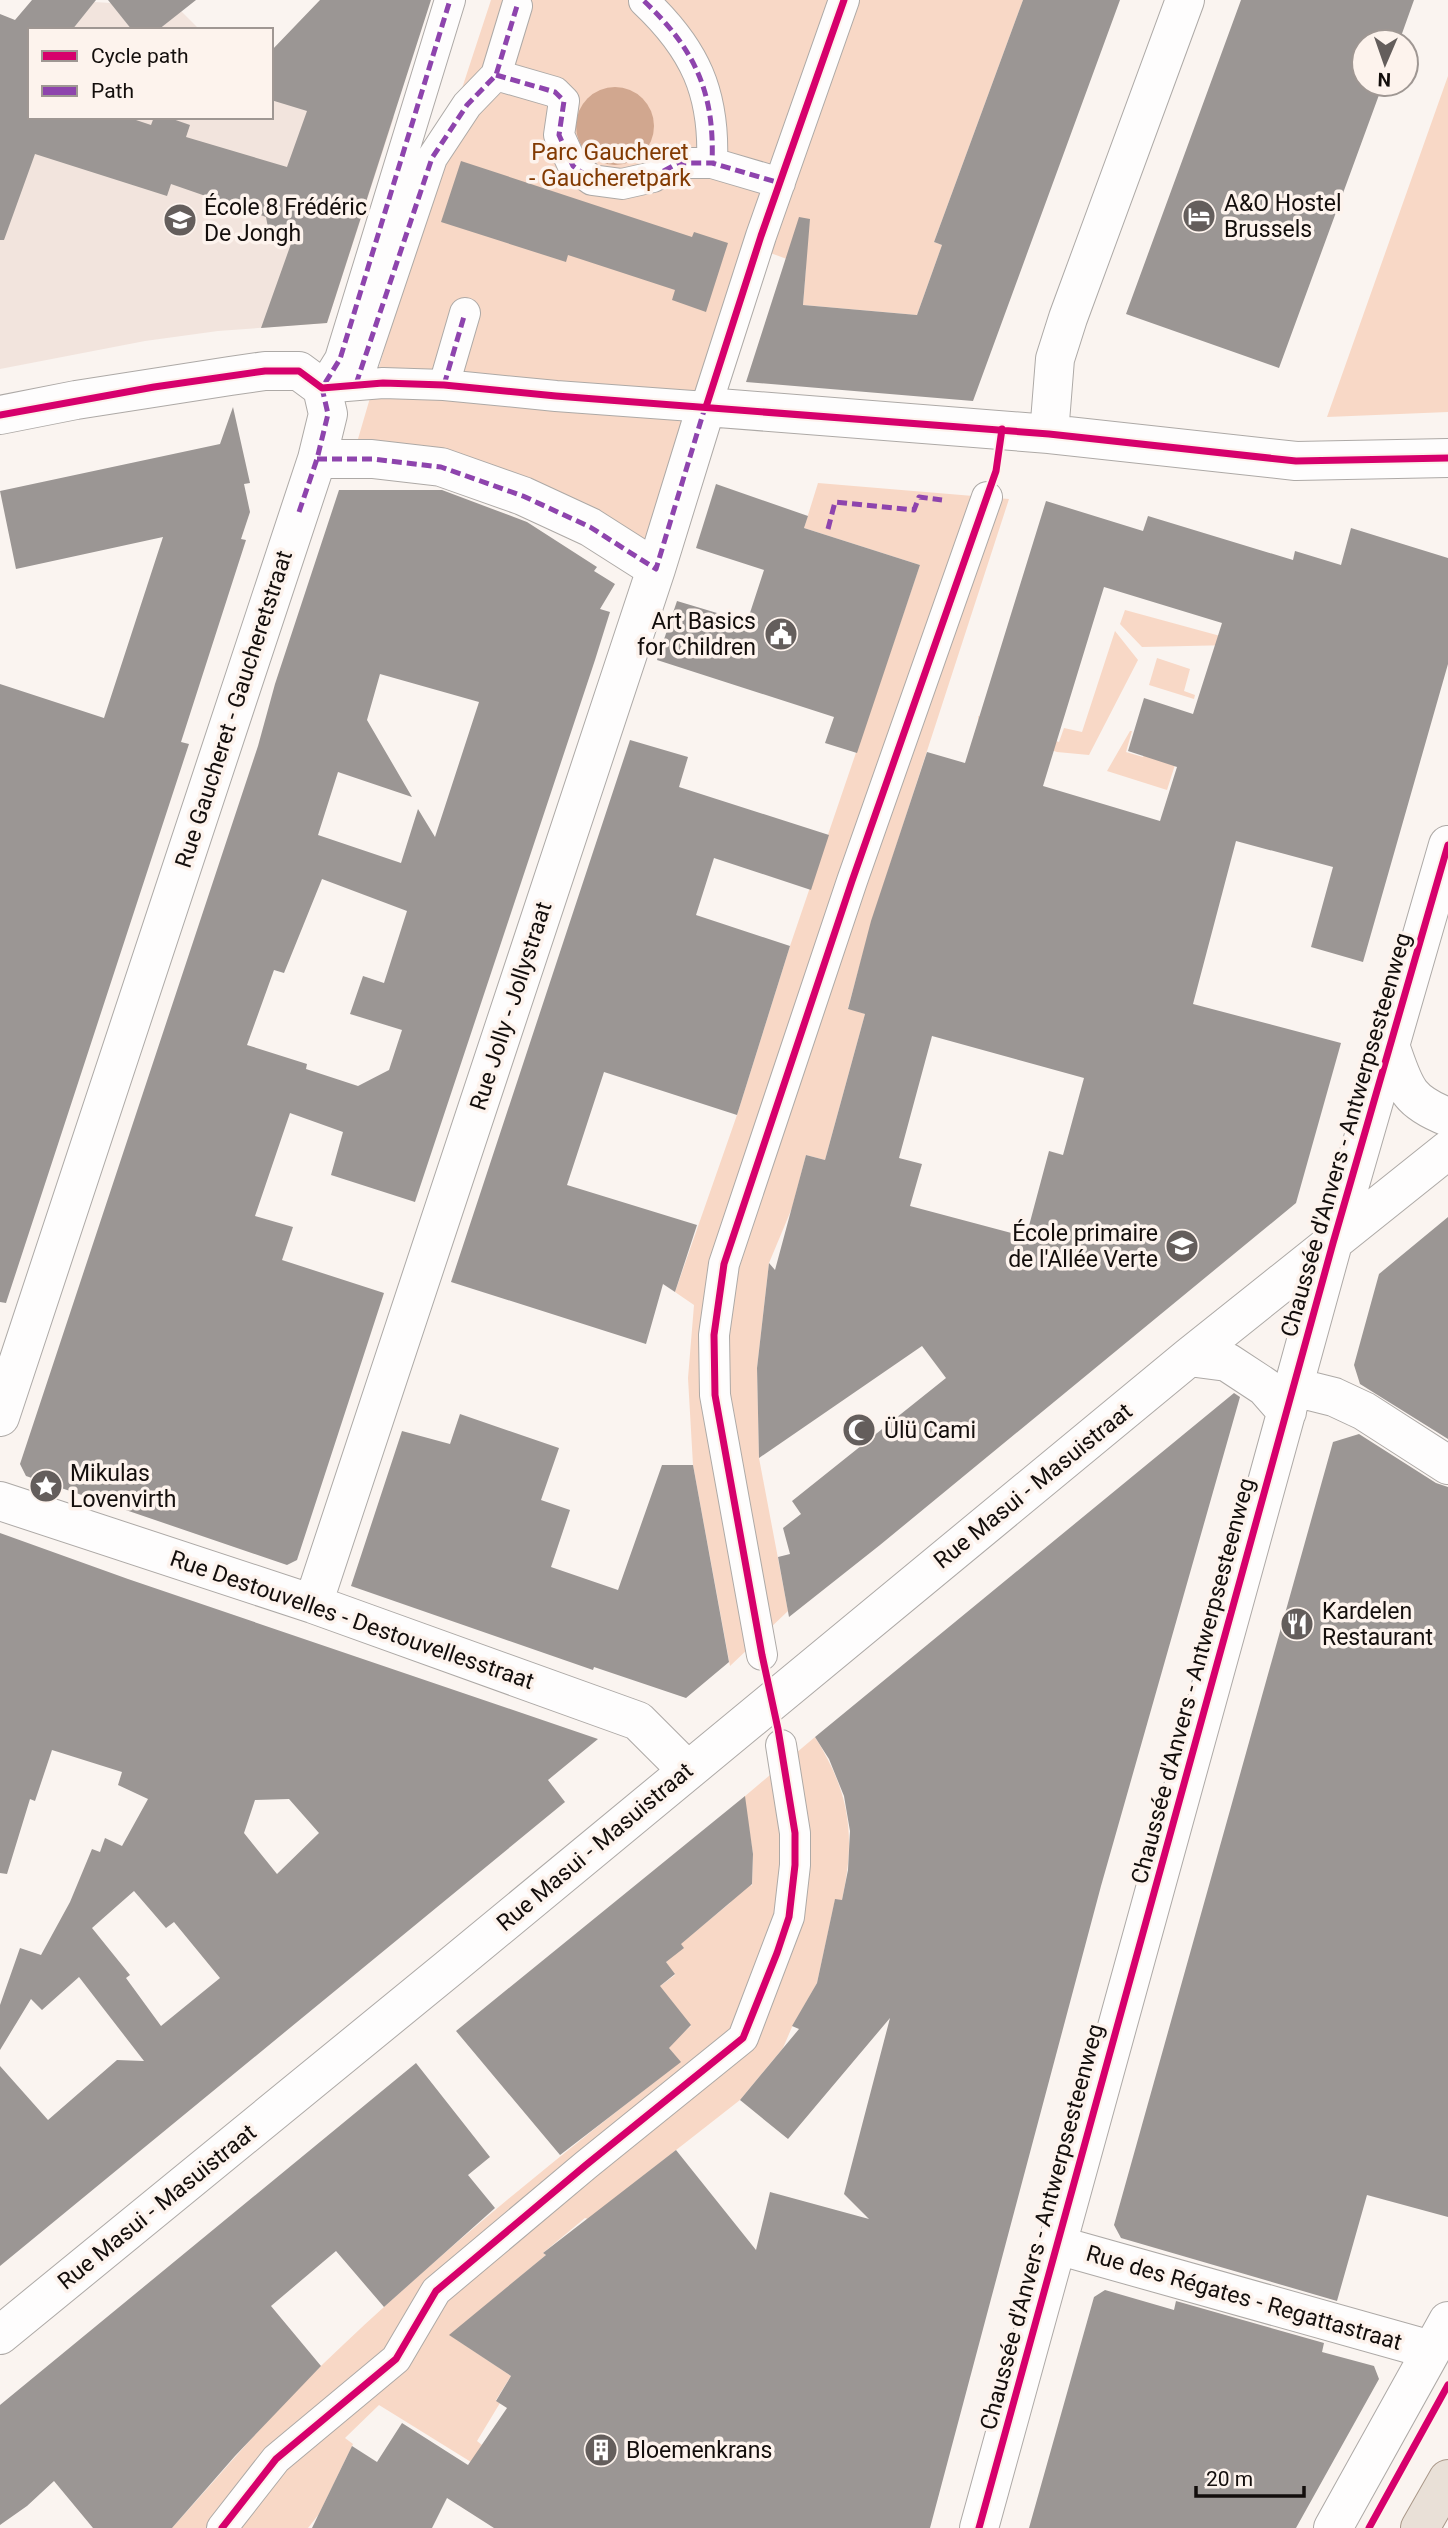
<svg xmlns="http://www.w3.org/2000/svg" width="1448" height="2528" font-family="Roboto,sans-serif">
  <rect width="100%" height="100%" fill="#faf4f0"/>
  <path fill="#f2e4dd" d="M94 2 111 3 132 30H72Z
    M181 11 200 30H158Z
    M0 72 30 117H271V78L394 117 327 323 218 331 145 341 0 369Z"/>
  <path fill="#f8d8c6" d="M491 0H1023L934 242 942 245 917 315 803 305 806 266 754 247 655 545 511 481 358 439 448 131Z
    M1448 76V412L1327 417Z
    M818 483 1009 499 873 917 848 1008 865 1014 825 1160 806 1155 792 1208 769 1263 757 1368 759 1458 788 1611 730 1666 693 1465 688 1378 694 1305 675 1292 737 1115 790 946 920 565 804 528Z
    M1125 610 1235 640 1233 645 1142 647 1120 624Z
    M1115 631 1138 660 1089 755 1057 752 979 726 978 716 1059 742 1064 728 1082 732Z
    M1157 658 1190 669 1184 691 1195 695 1194 699 1149 685Z
    M1130 731H1132L1126 752 1143 757 1151 737 1181 746 1167 790 1107 771Z
    M815 1737C850 1793 856 1836 842 1900H835L817 1983 792 2027 783 2048 740 2100 588 2219 585 2218 543 2253 546 2255 450 2335 511 2376 496 2400 500 2403 477 2441 482 2445 471 2462 379 2405 345 2438 353 2444 319 2514 308 2528H172C222 2473 270 2415 323 2364 436 2255 556 2158 680 2062L667 2046 691 2026 653 1978 660 1986 675 1975 666 1962 680 1944 730 1903 739 1873 752 1886 753 1854 744 1797Z"/>
  <path fill="#d1a78f" d="M576 126a39 39 0 1 1 78 0a39 39 0 1 1-78 0Z"/>
  <path fill="#9b9694" fill-rule="evenodd" d="M32 0H96L72 30H30V117H127L151 125 154 117H167L190 125 186 137 287 167 307 111 271 100V51L320 0H431L327 323 261 328 292 241 269 233 266 217 171 184 167 196 35 154 4 240H0V14L15 20Z
    M108 0H196L158 30H132Z
    M1023 0H1120L973 401 746 382 799 217 810 219 803 305 917 315 942 245 934 242Z
    M1241 0H1414L1399 42H1364V84H1383L1279 368 1126 314Z
    M461 161 692 237 694 232 728 243 706 312 672 300 675 290 568 255 566 262 441 222Z
    M233 407 250 483 244 484 250 512 241 539 246 540 181 742 189 744 6 1303 0 1302V684L104 718 163 537 16 569 0 491 220 444Z
    M716 484 808 516 804 528 920 565 857 753 825 743 834 717 657 660 677 601 747 622 764 570 696 548Z
    M339 490H442L527 522 597 567 594 571 615 584 600 609 610 612 595 660 415 1202 331 1175 343 1132 290 1113 255 1216 293 1227 282 1260 384 1293 297 1560 287 1565 26 1476 20 1464 258 746 275 684ZM380 674 479 702 435 837 418 809 401 863 318 835 338 772 412 797 367 720ZM322 879 407 911 384 983 363 976 350 1014 402 1030 389 1070 358 1086 306 1069 307 1064 247 1045 274 970 284 973Z
    M1046 501 1143 531 1148 516 1293 560 1295 551 1341 565 1351 528 1448 558V664L1363 962 1311 947 1333 867 1236 841 1193 1004 1341 1043 1296 1203 880 1545 789 1617 778 1557 790 1554 783 1528 801 1514 792 1501 946 1378 922 1346 759 1458 757 1368 769 1263 775 1270 806 1155 825 1160 865 1014 848 1009 871 921 927 752 965 763ZM1104 587 1222 623 1193 714 1144 698 1128 751 1177 767 1160 821 1043 786ZM932 1036 1084 1078 1063 1155 1049 1151 1026 1237 910 1206 922 1164 899 1158Z
    M630 740 688 757 679 787 829 835 811 890 714 858 696 915 790 946 737 1115 604 1072 567 1185 697 1225 675 1292 663 1284 646 1344 451 1282Z
    M1448 1217V1439L1360 1384 1354 1365 1379 1274Z
    M1234 1393 1240 1397 1101 1886 930 2528H494L447 2498 432 2528H312L352 2446 377 2462 402 2423 468 2465 507 2408 496 2401 511 2376 449 2335 546 2255 543 2253 676 2150 756 2250 770 2192 869 2219 844 2194 890 2018 788 2139 740 2100 799 2029 792 2026 817 1983 835 1899 842 1900 848 1870 850 1831 844 1796 829 1759 815 1737Z
    M460 1414 559 1448 541 1500 570 1510 551 1567 618 1590 662 1465H693L729 1662 686 1698 594 1667 593 1670 351 1586 402 1431 450 1444Z
    M1359 1434 1436 1483 1448 1487V2217L1367 2195 1337 2301 1121 2238 1114 2225 1333 1442Z
    M0 1533 128 1579 598 1739 548 1780 565 1802 0 2266V2066L48 2120 117 2060 144 2061 79 1977 42 2010 31 1999 0 2050V2005L20 1948 41 1955 70 1902 92 1849 100 1852 105 1838 122 1846 148 1799 118 1785 122 1772 52 1750 35 1801 30 1799 7 1874 0 1873ZM289 1799 319 1833 277 1874 244 1833 255 1800ZM134 1891 166 1928 174 1922 220 1978 161 2026 126 1978 130 1975 92 1928Z
    M745 1796 753 1854 752 1884 681 1944 684 1948 666 1962 675 1974 660 1986 691 2025 669 2048 681 2062 560 2155 456 2031Z
    M416 2063 490 2157 468 2175 495 2208 384 2307 336 2251 271 2306 321 2366 235 2456 172 2528H93L54 2481 27 2506 0 2525V2405Z
    M1105 2290 1174 2310 1176 2301 1324 2343 1322 2352 1374 2366 1379 2379 1296 2528H1029L1094 2297Z"/>
  <g fill="none" stroke-linecap="round" stroke-linejoin="round">
    <defs>
      <path id="pedestrian" d="M644 1C695 49 715 93 712 163
        M496 75 555 92 564 101 559 135 573 166 592 180 622 184 653 177 678 163H712L780 183
        M356 384 432 158 467 105 496 75 517 6
        M444 385 465 313
        M322 388 383 383 444 385 556 396 706 407 761 236 844 0
        M322 388 340 359 450 0
        M762 1655 715 1395 714 1335 724 1264 852 881 987 497
        M222 2528 276 2459 396 2359 436 2291 586 2165 743 2038 789 1917 795 1865V1833L781 1745"/>
      <path id="minor" d="M0 415 76 400 230 376 265 371H299L322 388 328 414 317 459 0 1417
        M1049 434 1055 359 1068 318 1185 0
        M317 459H372L441 467 523 496 590 527 656 569
        M1391 1048C1405 1088 1407 1101 1448 1117
        M1189 1357 1227 1362 1265 1387 1287 1412
        M1294 1387 1334 1397 1364 1411 1448 1465
        M0 1501 313 1604 638 1721 687 1770
        M313 1604 656 569 706 407 1049 434 1296 461 1448 458
        M1057 2245 1431 2350
        M0 2335 449 1968 1189 1357 1448 1150
        M979 2528 1333 1243 1448 845
        M1333 2528 1448 2321"/>
      <path id="primary" d="M1420 2528 1448 2479"/>
    </defs>
    <use href="#pedestrian" stroke="#ada9a6" stroke-width="32"/>
    <use href="#minor" stroke="#ada9a6" stroke-width="40"/>
    <use href="#primary" stroke="#a99788" stroke-width="40"/>
    <use href="#pedestrian" stroke="#fefdfd" stroke-width="30"/>
    <use href="#minor" stroke="#fefdfd" stroke-width="38"/>
    <use href="#primary" stroke="#e9e0d7" stroke-width="38"/>
    <path stroke="#8e44ad" stroke-width="5" stroke-dasharray="10 5" stroke-linecap="butt" d="M644 1C695 49 715 93 712 163
      M496 75 555 92 564 101 559 135 573 166 592 180 622 184 653 177 678 163H712L780 183
      M356 384 432 158 467 105 496 75 517 6
      M444 385 465 313
      M317 459H372L441 467 523 496 590 527 656 569 706 404
      M299 512 317 459 328 414 322 388 340 359 450 0
      M828 529 835 502 914 510 919 497 942 500"/>
    <defs>
      <path id="cycleway" d="M706 407 761 236 844 0
        M0 415 154 387 265 371H299L322 388 383 383 444 385 556 396 1049 434 1296 461 1448 458
        M222 2528 276 2459 396 2359 436 2291 586 2165 743 2038 777 1953 789 1917 795 1865V1833L778 1729 762 1655 715 1395 714 1335 724 1264 852 881 996 471 1002 429
        M979 2528 1333 1243 1448 845
        M1369 2528 1448 2385"/>
    </defs>
    <use href="#cycleway" stroke="#fdf3ed" stroke-width="11"/>
    <use href="#cycleway" stroke="#d6006c" stroke-width="7"/>
  </g>
  <defs>
    <symbol id="hotel-disc" viewBox="-11 -11 22 22"><circle r="9.5" fill="#645e5c" stroke="#fdf3ed"/><path d="M-6-4.5h1.5V1H6V5H4.5V3h-9V5H-6ZM-4 0a1.8 1.8 0 1 1 3.6 0ZM.5 0V-2.5h3Q6-2.5 6 0Z" fill="#fff"/></symbol>
    <symbol id="school-disc" viewBox="-11 -11 22 22"><circle r="9.5" fill="#645e5c" stroke="#fdf3ed"/><path d="M0-5L7-2L0 1L-7-2ZM-4 1L0 2.5L4 1V4Q0 6-4 4Z" fill="#fff"/></symbol>
    <symbol id="civic-disc" viewBox="-11 -11 22 22"><circle r="9.5" fill="#645e5c" stroke="#fdf3ed"/><path d="M-.6-6.5H3V-4.5H.6V-3L4-1V1h2V6H-6V1h2V-1L-.6-3ZM-1.2 2.5V6h2.4V2.5Z" fill="#fff"/></symbol>
    <symbol id="mosque-disc" viewBox="-11 -11 22 22"><circle r="9.5" fill="#645e5c" stroke="#fdf3ed"/><path d="M3.5-4.9A6 6 0 1 0 3.5 4.9A5 5 0 1 1 3.5-4.9Z" fill="#fff"/></symbol>
    <symbol id="sight-disc" viewBox="-11 -11 22 22"><circle r="9.5" fill="#645e5c" stroke="#fdf3ed"/><path d="M0-6L1.8-2.2L6-1.7L2.9 1.2L3.7 5.4L0 3.3L-3.7 5.4L-2.9 1.2L-6-1.7L-1.8-2.2Z" fill="#fff"/></symbol>
    <symbol id="restaurant-disc" viewBox="-11 -11 22 22"><circle r="9.5" fill="#645e5c" stroke="#fdf3ed"/><path d="M-5-6h1v4h1v-4h1v4h1v-4h1v5L-1.5 .5V6h-2V.5L-5-1ZM5-6V6H3V1.5H1.5Q1.5-4 5-6Z" fill="#fff"/></symbol>
    <symbol id="building-disc" viewBox="-11 -11 22 22"><circle r="9.5" fill="#645e5c" stroke="#fdf3ed"/><path d="M-4-6H4V6H1V3H-1V6H-4ZM-2.5-4.3h1.7v1.8h-1.7ZM.8-4.3h1.7v1.8H.8ZM-2.5-1h1.7V.8h-1.7ZM.8-1h1.7V.8H.8Z" fill="#fff"/></symbol>
  </defs>
  <g fill-rule="evenodd">
    <use href="#hotel-disc" x="1180" y="197" width="38" height="38"/>
    <use href="#school-disc" x="161" y="201" width="38" height="38"/>
    <use href="#civic-disc" x="762" y="615" width="38" height="38"/>
    <use href="#school-disc" x="1163" y="1227" width="38" height="38"/>
    <use href="#mosque-disc" x="840" y="1411" width="38" height="38"/>
    <use href="#sight-disc" x="27" y="1467" width="38" height="38"/>
    <use href="#restaurant-disc" x="1278" y="1605" width="38" height="38"/>
    <use href="#building-disc" x="582" y="2431" width="38" height="38"/>
  </g>
  <g text-anchor="middle" dominant-baseline="central" stroke-width="7" stroke-linejoin="round" paint-order="stroke">
    <g font-size="23" fill="#823a02" stroke="#fdf3ed">
      <text x="610" y="152">Parc Gaucheret<tspan x="610" dy="26">- Gaucheretpark</tspan></text>
    </g>
    <g font-size="23" fill="#130e0c" stroke="#fdf3ed" text-anchor="start">
      <text x="1224" y="203">A&amp;O Hostel<tspan x="1224" dy="26">Brussels</tspan></text>
      <text x="204" y="207">École 8 Frédéric<tspan x="204" dy="26">De Jongh</tspan></text>
      <text x="756" y="621" text-anchor="end">Art Basics<tspan x="756" dy="26">for Children</tspan></text>
      <text x="1158" y="1233" text-anchor="end">École primaire<tspan x="1158" dy="26">de l'Allée Verte</tspan></text>
      <text x="884" y="1430">Ülü Cami</text>
      <text x="70" y="1473">Mikulas<tspan x="70" dy="26">Lovenvirth</tspan></text>
      <text x="1322" y="1611">Kardelen<tspan x="1322" dy="26">Restaurant</tspan></text>
      <text x="626" y="2450">Bloemenkrans</text>
    </g>
    <g font-size="23" fill="#130e0c" stroke="#fdf3ed">
      <text transform="translate(234 709) rotate(-72)">Rue Gaucheret - Gaucheretstraat</text>
      <text transform="translate(511 1006) rotate(-72)">Rue Jolly - Jollystraat</text>
      <text transform="translate(1346 1135) rotate(-74)">Chaussée d'Anvers - Antwerpsesteenweg</text>
      <text transform="translate(1033 1486) rotate(-39)">Rue Masui - Masuistraat</text>
      <text transform="translate(352 1620) rotate(19)">Rue Destouvelles - Destouvellesstraat</text>
      <text transform="translate(1193 1681) rotate(-75)">Chaussée d'Anvers - Antwerpsesteenweg</text>
      <text transform="translate(595 1847) rotate(-40)">Rue Masui - Masuistraat</text>
      <text transform="translate(157 2207) rotate(-39)">Rue Masui - Masuistraat</text>
      <text transform="translate(1042 2227) rotate(-75)">Chaussée d'Anvers - Antwerpsesteenweg</text>
      <text transform="translate(1244 2298) rotate(16)">Rue des Régates - Regattastraat</text>
    </g>
  </g>
  <rect x="28" y="28" width="245" height="91" fill="#fdf3ed" stroke="#9f9793" stroke-width="2"/>
  <rect x="42" y="51" width="35" height="10" fill="#d6006c" stroke="#9f9793" stroke-width="2"/>
  <text x="91" y="63" font-size="21" fill="#130e0c">Cycle path</text>
  <rect x="42" y="86" width="35" height="10" fill="#8e44ad" stroke="#9f9793" stroke-width="2"/>
  <text x="91" y="98" font-size="21" fill="#130e0c">Path</text>
  <g transform="translate(1385 63) rotate(182)"><circle r="33" fill="#fdf3ed" stroke="#9f9793" stroke-width="2"/>
  <path d="M0-5L12 26L0 18L-12 26Z" fill="#645e5c"/>
  <text y="-10" font-size="19" font-weight="bold" text-anchor="middle" fill="#130e0c">N</text>
  </g>
  <path d="M1196 2486v10h108v-10" fill="none" stroke="#130e0c" stroke-width="3.5"/>
  <text x="1206" y="2486" font-size="21" fill="#130e0c" stroke="#fdf3ed" stroke-width="5" paint-order="stroke">20 m</text>
</svg>
